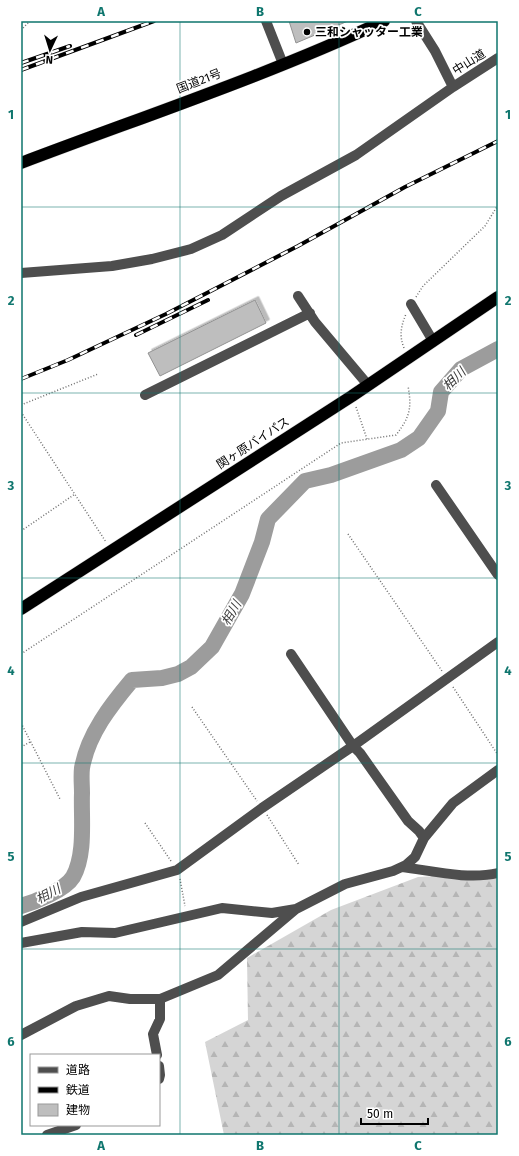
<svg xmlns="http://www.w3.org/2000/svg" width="519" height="1156" font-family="'Fira Sans','Noto Sans JP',sans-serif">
  <defs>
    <pattern id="forest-firs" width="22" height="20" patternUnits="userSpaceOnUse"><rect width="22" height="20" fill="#d5d5d5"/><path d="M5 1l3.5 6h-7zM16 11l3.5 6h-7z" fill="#b5b5b5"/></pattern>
    <filter id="shadow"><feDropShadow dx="3.5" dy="-3.5" stdDeviation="0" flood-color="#0004"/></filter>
  </defs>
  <rect width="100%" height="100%" fill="#fff"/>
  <path fill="url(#forest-firs)" d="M498 873V1135H224L205 1042 248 1020 247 958 331 910 418 877Z"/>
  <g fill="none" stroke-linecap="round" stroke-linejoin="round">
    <path stroke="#9c9c9c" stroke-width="16" d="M21 906C35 902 65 890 73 877 86 854 81 818 82 793 82 785 81 776 82 768 88 734 111 705 132 680L162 678 178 674 191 667 212 647 242 594 262 542 268 519 305 481 331 475 401 450 419 438 438 411 441 392 461 369 498 349"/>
  </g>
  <path fill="#bebebe" stroke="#929292" filter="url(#shadow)" d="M289 21H348L296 43Z
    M255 300 266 323 160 376 148 353Z"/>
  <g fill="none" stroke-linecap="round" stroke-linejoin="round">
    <defs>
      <path id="highway" d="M21 163C142 117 266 76 384 21
        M21 609 352 396 498 297"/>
    </defs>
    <use href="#highway" stroke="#dbdbdb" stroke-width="13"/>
    <path stroke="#707070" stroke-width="1.5" stroke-dasharray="1 2" stroke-linecap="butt" d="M21 30 30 21
      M416 297 423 286 485 226 498 205
      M404 348C399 336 401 326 406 314
      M21 405 98 374
      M356 407 367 439
      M21 412 106 542
      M21 531 75 494
      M348 534 442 671
      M21 654 341 443 396 435C410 417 412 408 408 386
      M453 687 498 755
      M192 707 257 801
      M21 723 60 799
      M21 747 30 742
      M267 815 299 865
      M145 823 171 861
      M180 879 185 906"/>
    <path stroke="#4e4e4e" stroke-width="10" d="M266 21 283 64
      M416 21 435 51 453 87
      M21 273 112 266 152 259 191 249 222 235 281 196 356 155 453 87 498 58
      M298 296 315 322 368 385
      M411 304 433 341
      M145 395 310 313
      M436 485 498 575
      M291 654 353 746 360 753 408 821 419 831 424 838
      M402 867C433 871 468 880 498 873
      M21 922 81 897 177 870 262 808 353 746 498 642
      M21 943 82 932 115 933 222 908 272 913 296 909
      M21 1035 76 1006 109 996 130 999H160L218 975 296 909 345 884 393 871 406 865 415 857 424 838 453 803 498 770
      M157 1055 153 1034 160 1019V999
      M159 1066 160 1075 159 1079
      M47 1135 76 1125"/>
    <use href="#highway" stroke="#000" stroke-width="12"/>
    <defs>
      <path id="rail" d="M21 63 70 46
        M21 70 154 21
        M136 335 208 300
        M21 379 68 360 166 314 298 246 405 187 498 141"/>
    </defs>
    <use href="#rail" stroke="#000" stroke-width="4"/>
    <use href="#rail" stroke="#fff" stroke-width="2.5" stroke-dasharray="8" stroke-linecap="butt"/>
  </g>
  <path fill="none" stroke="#0f766e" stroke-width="1" stroke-opacity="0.55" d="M180 21V1135M339 21V1135M21 207H498M21 393H498M21 578H498M21 763H498M21 949H498"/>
  <circle fill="#000" stroke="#fff" stroke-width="1.5" cx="307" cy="32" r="4"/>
  <g text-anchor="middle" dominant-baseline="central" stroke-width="3.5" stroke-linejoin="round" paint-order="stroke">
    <g font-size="12" font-weight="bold" fill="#000" stroke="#fff" text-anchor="start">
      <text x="315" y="32">三和シャッター工業</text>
    </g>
    <g font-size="12" fill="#000" stroke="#fff">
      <text transform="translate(469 62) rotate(-32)">中山道</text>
      <text transform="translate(199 81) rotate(-21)">国道21号</text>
      <text transform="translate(253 443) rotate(-33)">関ヶ原バイパス</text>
    </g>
    <g font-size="13" font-style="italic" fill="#3d3d3d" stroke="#fff">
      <text transform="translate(454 379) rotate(-45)">相川</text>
      <text transform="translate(231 613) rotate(-60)">相川</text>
      <text transform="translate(48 894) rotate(-28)">相川</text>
    </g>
  </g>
  <rect width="519" height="1156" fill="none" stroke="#ffffff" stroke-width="44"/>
  <rect x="30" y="1054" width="130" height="72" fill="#ffffff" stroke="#999999"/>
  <rect x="38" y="1067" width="20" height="6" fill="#4e4e4e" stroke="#999999"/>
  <text x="66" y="1074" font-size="12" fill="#000000">道路</text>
  <rect x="38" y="1087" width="20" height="6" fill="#000000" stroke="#999999"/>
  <text x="66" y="1094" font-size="12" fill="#000000">鉄道</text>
  <rect x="38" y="1104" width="20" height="12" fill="#bebebe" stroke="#999999"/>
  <text x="66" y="1114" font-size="12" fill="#000000">建物</text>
  <g transform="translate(50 50) rotate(184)" stroke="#ffffff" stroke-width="3" paint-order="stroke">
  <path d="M0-3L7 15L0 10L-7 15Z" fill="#000000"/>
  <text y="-6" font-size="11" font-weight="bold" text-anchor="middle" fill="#000000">N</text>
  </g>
  <path d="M361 1118v6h67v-6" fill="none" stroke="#000000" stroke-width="2"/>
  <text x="367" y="1118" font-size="12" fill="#000000" stroke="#ffffff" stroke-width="3" paint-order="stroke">50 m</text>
  <rect x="22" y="22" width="475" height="1112" fill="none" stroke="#0f766e" stroke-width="1.5"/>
  <g font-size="13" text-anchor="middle" font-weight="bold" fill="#0f766e">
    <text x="101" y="16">A</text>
    <text x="260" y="16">B</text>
    <text x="418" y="16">C</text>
    <text x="11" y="119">1</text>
    <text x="508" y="119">1</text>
    <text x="11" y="305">2</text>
    <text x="508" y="305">2</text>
    <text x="11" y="490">3</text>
    <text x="508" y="490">3</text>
    <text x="11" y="675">4</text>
    <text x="508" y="675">4</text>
    <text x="11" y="861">5</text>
    <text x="508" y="861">5</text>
    <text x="11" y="1046">6</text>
    <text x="508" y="1046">6</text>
    <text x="101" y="1150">A</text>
    <text x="260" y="1150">B</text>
    <text x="418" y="1150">C</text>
  </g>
</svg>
